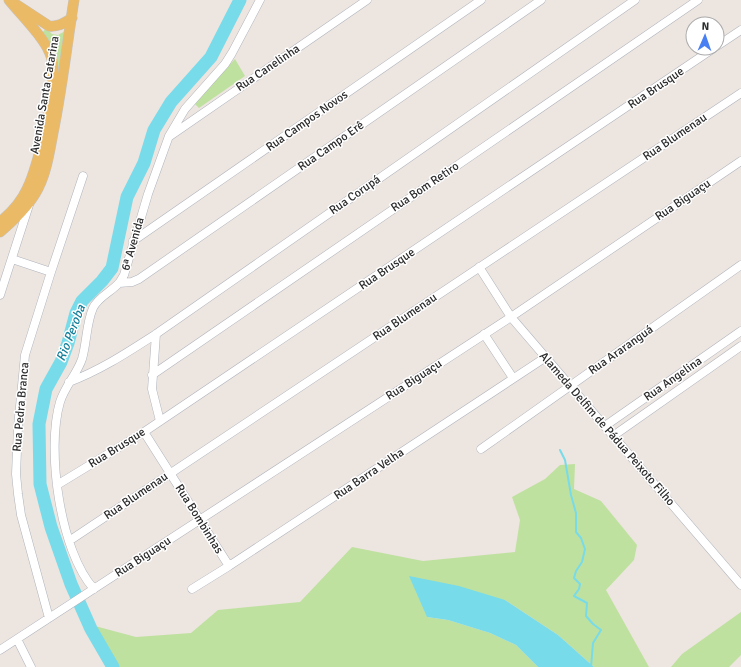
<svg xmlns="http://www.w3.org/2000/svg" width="741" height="667" font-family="Signika,sans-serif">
  <rect width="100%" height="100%" fill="#ede5e0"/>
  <path fill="#bfe19f" d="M46 28 52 34 58 35 67 30 59 74 56 53 42 33Z
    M235 59 245 76 199 108 194 103Z
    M575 464 574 489 601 501 637 545 634 560 606 590 649 667H594L558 635 505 600 427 617 448 620 490 633 516 645 538 667H116L95 626 136 637 191 633 218 610 300 602 352 547 423 561 515 552 520 520 512 497 545 479 560 465Z
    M741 612V655L729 667H671L682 654Z"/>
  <path fill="#78dbea" d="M409 576 459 586 505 600 558 635 594 667H538L516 645 490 633 448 620 427 617Z"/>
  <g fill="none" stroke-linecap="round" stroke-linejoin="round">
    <path stroke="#78dbea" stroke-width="2" d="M560 450 565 460 571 495 576 513V532L581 538 585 549 582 562 576 571 574 578 580 584 579 589 574 596 587 603 586 616 593 624 601 630 593 643 591 667"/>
    <path stroke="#78dbea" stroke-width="13" d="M113 667 91 629 71 584 51 527 40 484 39 424 46 389 61 362 68 343 76 313 82 301 102 281 112 268 127 197 144 163 154 130 171 102 211 57 240 0"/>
    <defs>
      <path id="minor" d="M717 46 741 30
        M170 136 367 0
        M133 241 481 0
        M12 259 51 272
        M479 267 511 317 741 585
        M119 283 132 282 139 279 541 0
        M0 295 29 205
        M156 334 152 389 160 421
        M484 334 513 378
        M152 375 698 0
        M69 382C101 370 128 352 156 334L635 0
        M605 426 741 331
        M144 432 229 566
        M613 436 741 346
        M481 449 741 265
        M57 485 144 432 714 48
        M69 541 741 93
        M94 589C60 552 46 449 60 402 65 386 77 374 82 359 87 342 86 324 93 308 98 297 111 292 119 283 121 281 122 278 124 275L148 194 169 136 185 109 225 64 232 53 260 0
        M192 589 229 566 546 357
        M49 618 21 515 18 494 16 474 18 427 25 355 51 272 83 176
        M17 639 31 667
        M0 650 511 317 741 161"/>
      <path id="major" d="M17 5 49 26C59 27 64 23 72 18
        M0 222C11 213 21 202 27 189 39 166 59 79 51 56 45 38 21 15 9 0
        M0 232C13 221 26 209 35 194 46 176 49 154 53 133 62 89 67 44 74 0"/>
    </defs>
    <use href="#minor" stroke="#b0b4bc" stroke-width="9"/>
    <use href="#major" stroke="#c4c4c4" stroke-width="11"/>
    <use href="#minor" stroke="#fff" stroke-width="8"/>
    <use href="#major" stroke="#ebba67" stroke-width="10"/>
  </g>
  <g text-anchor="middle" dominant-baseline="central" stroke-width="3" stroke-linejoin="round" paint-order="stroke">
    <g font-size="12" fill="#2c2c2c" stroke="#fff">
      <text transform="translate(268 68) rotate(-34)">Rua Canelinha</text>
      <text transform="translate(656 88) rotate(-34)">Rua Brusque</text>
      <text transform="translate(45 95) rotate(-80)">Avenida Santa Catarina</text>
      <text transform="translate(307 121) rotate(-35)">Rua Campos Novos</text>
      <text transform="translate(675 137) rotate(-34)">Rua Blumenau</text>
      <text transform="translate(331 146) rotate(-35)">Rua Campo Erê</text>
      <text transform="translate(425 187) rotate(-34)">Rua Bom Retiro</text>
      <text transform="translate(355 195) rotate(-35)">Rua Corupá</text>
      <text transform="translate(683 200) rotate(-34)">Rua Biguaçu</text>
      <text transform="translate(133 244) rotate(-74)">6ª Avenida</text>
      <text transform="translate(387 269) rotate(-34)">Rua Brusque</text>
      <text transform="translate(405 317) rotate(-34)">Rua Blumenau</text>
      <text transform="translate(621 350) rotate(-35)">Rua Araranguá</text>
      <text transform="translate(673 379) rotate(-35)">Rua Angelina</text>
      <text transform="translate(414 380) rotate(-33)">Rua Biguaçu</text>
      <text transform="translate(21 407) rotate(-85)">Rua Pedra Branca</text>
      <text transform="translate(607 429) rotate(49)">Alameda Delfim de Pádua Peixoto Filho</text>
      <text transform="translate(117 448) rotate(-32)">Rua Brusque</text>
      <text transform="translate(369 474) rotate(-34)">Rua Barra Velha</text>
      <text transform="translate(136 496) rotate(-34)">Rua Blumenau</text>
      <text transform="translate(199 519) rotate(58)">Rua Bombinhas</text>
      <text transform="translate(143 557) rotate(-33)">Rua Biguaçu</text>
    </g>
    <g font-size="13" font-style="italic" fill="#147e99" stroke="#fff">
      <text transform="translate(71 333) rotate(-69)">Rio Peroba</text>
    </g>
  </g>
  <g transform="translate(705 36) rotate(2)"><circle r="19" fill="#ffffff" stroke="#ababab"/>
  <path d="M0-3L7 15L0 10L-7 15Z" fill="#487ff2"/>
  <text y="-6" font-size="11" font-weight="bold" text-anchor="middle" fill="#2c2c2c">N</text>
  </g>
</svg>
